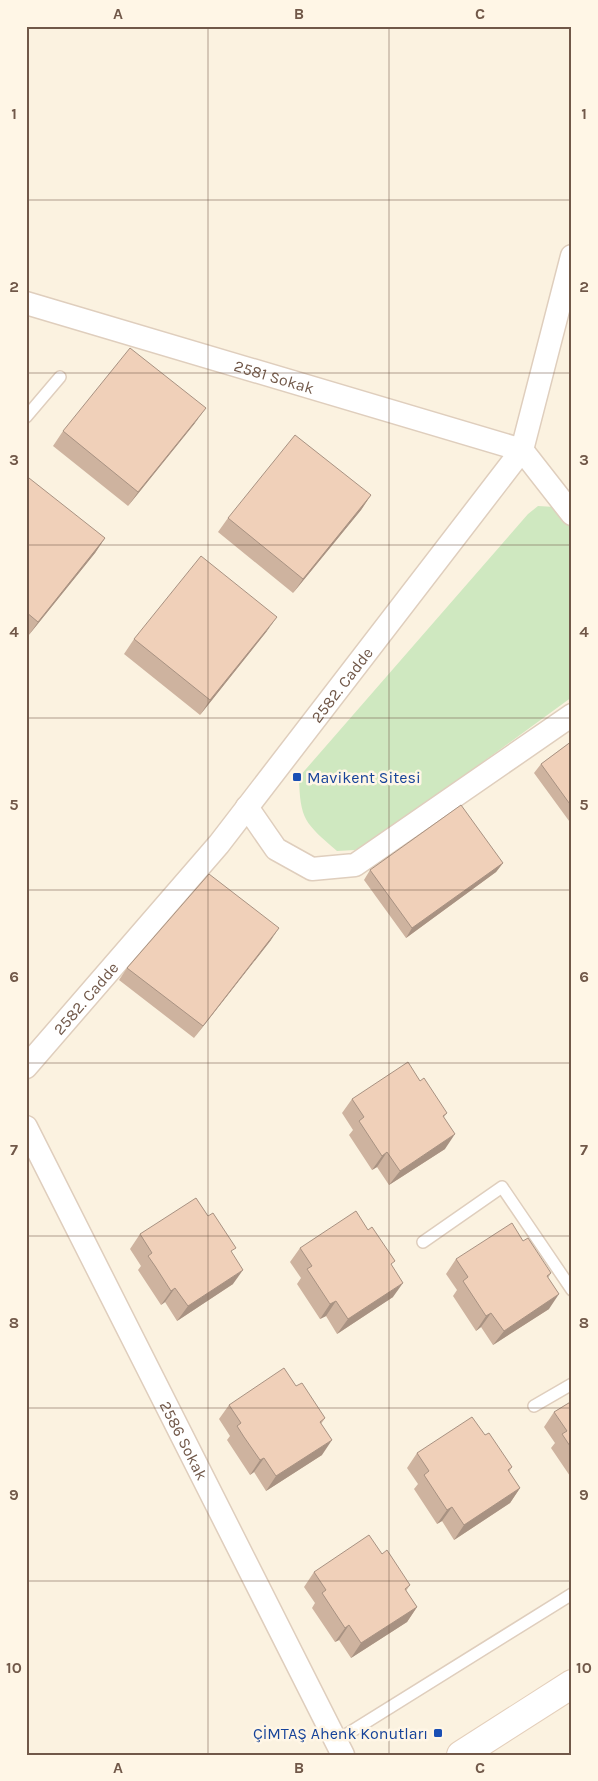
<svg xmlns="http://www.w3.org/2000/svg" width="598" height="1781" font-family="Karla,sans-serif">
  <rect width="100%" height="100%" fill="#fbf2e0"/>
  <path fill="#cfe8c0" d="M538 506 555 507 572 528V697L369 845 355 850 337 851C305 823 300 820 299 777L528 514Z"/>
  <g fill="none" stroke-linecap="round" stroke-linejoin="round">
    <defs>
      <path id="lane" d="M26 417 60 377
        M423 1242 502 1187 572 1290
        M534 1406 572 1384
        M336 1741 572 1594"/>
      <g id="street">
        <path id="s1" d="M26 303 522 450 572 514"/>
        <path d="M247 807 276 849 312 869 355 865 572 715"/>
        <path id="s2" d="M26 1067 219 844 522 450 572 256"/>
        <path id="s3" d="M26 1127 343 1755"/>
      </g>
      <path id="secondary" d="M461 1755 572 1684"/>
    </defs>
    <use href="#lane" stroke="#dfcebd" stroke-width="14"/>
    <use href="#street" stroke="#dfcebd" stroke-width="25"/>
    <use href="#secondary" stroke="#e4cfbb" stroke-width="30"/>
    <use href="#lane" stroke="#fff" stroke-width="11"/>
    <use href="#street" stroke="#fff" stroke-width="22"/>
    <use href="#secondary" stroke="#fff" stroke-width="28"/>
  </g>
  <path fill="#ceb39f" d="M195 423 128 506 53 446 63 431Z
    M26 482 105 538 95 553 28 636 26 635Z
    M371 495 361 510 293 593 218 532 228 518Z
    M267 631 200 715 124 654 134 639Z
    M572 741V825L534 773 541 764Z
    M503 863 496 872 406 938 364 880 370 870Z
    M271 940 194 1038 119 980 127 968Z
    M352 1099 447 1113 444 1117 445 1149 389 1185 377 1167 372 1170 349 1135 353 1130 342 1113Z
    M140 1234 232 1254 233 1284 177 1321 165 1302 161 1305 138 1270 141 1266 130 1249Z
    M523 1241 551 1273 548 1278 549 1309 493 1345 481 1327 476 1331 453 1296 457 1290 446 1274 456 1259Z
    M300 1248 392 1266 393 1297 337 1334 326 1316 320 1319 297 1284 301 1278 290 1262Z
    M296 1386 325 1418 321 1424 322 1455 266 1491 254 1472 250 1475 227 1440 230 1436 219 1419 229 1405Z
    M572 1401V1479L551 1448 555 1443 544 1427 554 1412Z
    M417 1453 512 1467 509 1472 520 1488 510 1503 454 1540 442 1521 437 1524 414 1489 418 1484 407 1468Z
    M382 1554 410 1585 406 1591 417 1607 407 1622 351 1658 339 1640 335 1642 312 1608 315 1603 304 1587 314 1572Z"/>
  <path fill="#a89282" d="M206 408 195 423 128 506 138 492Z
    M371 495 361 510 293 593 303 579Z
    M105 538 95 553 28 636 38 622Z
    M277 617 267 631 200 715 210 700Z
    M503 863 496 872 406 938 412 928Z
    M279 928 271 940 194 1038 203 1026Z
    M455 1134 445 1149 389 1185 400 1171Z
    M387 1152 377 1167 372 1170 382 1156Z
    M243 1270 233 1284 177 1321 188 1306Z
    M403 1283 393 1297 337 1334 348 1319Z
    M175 1288 165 1302 161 1305 171 1291Z
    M559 1294 549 1309 493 1345 504 1331Z
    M336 1301 326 1316 320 1319 330 1304Z
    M491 1313 481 1327 476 1331 486 1316Z
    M332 1440 322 1455 266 1491 276 1476Z
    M264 1458 254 1472 250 1475 260 1460Z
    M520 1488 510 1503 454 1540 464 1525Z
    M452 1507 442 1521 437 1524 447 1510Z
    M417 1607 407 1622 351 1658 361 1643Z
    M349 1625 339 1640 335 1642 345 1628Z"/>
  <path fill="#f0d0b9" stroke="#a89282" d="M130 348 206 408 138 492 63 431Z
    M295 435 371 495 303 579 228 518Z
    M29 478 105 538 38 622 26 612V482Z
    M201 556 277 617 210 700 134 639Z
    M572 741V807L541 764Z
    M461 805 503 863 412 928 370 870Z
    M209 874 279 928 203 1026 127 968Z
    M408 1062 420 1081 424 1078 447 1113 443 1116 455 1134 400 1171 387 1152 382 1156 359 1121 364 1117 352 1099Z
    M196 1198 208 1216 213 1213 236 1248 231 1251 243 1270 188 1306 175 1288 171 1291 155 1266 148 1256 152 1253 140 1234Z
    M356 1211 368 1230 372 1227 395 1261 391 1264 403 1283 348 1319 336 1301 330 1304 307 1269 312 1266 300 1248Z
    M512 1223 523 1241 528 1238 551 1273 547 1276 559 1294 504 1331 491 1313 486 1316 463 1281 468 1277 456 1259Z
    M284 1368 296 1386 302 1383 325 1418 320 1422 332 1440 276 1476 264 1458 260 1460 244 1437 237 1426 241 1423 229 1405Z
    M572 1401V1449L562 1434 567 1431 554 1412Z
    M472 1417 485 1435 489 1433 512 1467 508 1470 520 1488 464 1525 452 1507 447 1510 424 1475 429 1471 417 1453Z
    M369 1535 382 1554 387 1550 410 1585 405 1589 417 1607 361 1643 349 1625 345 1628 322 1593 326 1590 314 1572Z"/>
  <path fill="none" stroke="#715849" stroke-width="1" stroke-opacity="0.55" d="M208 26V1755M389 26V1755M26 200H572M26 373H572M26 545H572M26 718H572M26 890H572M26 1063H572M26 1236H572M26 1408H572M26 1581H572"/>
  <g fill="#1a4fb4" stroke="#fff6e6" stroke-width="2">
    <rect x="292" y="772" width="10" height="10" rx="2.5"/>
    <rect x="433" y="1728" width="10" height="10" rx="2.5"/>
  </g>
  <g text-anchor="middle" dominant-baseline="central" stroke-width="5" stroke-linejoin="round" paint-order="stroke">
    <g font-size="16" fill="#715849" stroke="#fff6e6">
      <text stroke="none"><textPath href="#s1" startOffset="259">2581 Sokak</textPath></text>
      <text stroke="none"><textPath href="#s2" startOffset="496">2582. Cadde</textPath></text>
      <text stroke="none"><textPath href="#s2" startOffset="91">2582. Cadde</textPath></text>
      <text stroke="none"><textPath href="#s3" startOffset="351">2586 Sokak</textPath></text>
    </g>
    <g font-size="16" fill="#164399" stroke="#fff6e6" text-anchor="start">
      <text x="307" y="777">Mavikent Sitesi</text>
      <text x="428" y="1733" text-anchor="end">ÇİMTAŞ Ahenk Konutları</text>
    </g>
  </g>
  <rect width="598" height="1781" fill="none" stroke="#fff6e6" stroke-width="55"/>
  <rect x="28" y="28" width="542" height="1726" fill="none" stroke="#715849" stroke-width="2"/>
  <g font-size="16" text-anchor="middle" font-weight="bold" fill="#715849">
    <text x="118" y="19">A</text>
    <text x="299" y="19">B</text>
    <text x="480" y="19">C</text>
    <text x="14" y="119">1</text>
    <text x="584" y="119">1</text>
    <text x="14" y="292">2</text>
    <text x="584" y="292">2</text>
    <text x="14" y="465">3</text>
    <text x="584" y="465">3</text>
    <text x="14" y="637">4</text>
    <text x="584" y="637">4</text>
    <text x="14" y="810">5</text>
    <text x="584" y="810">5</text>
    <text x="14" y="982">6</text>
    <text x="584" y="982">6</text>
    <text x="14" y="1155">7</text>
    <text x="584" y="1155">7</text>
    <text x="14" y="1328">8</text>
    <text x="584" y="1328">8</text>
    <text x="14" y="1500">9</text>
    <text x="584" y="1500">9</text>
    <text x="14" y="1673">10</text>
    <text x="584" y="1673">10</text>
    <text x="118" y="1773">A</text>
    <text x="299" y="1773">B</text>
    <text x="480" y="1773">C</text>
  </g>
</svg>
